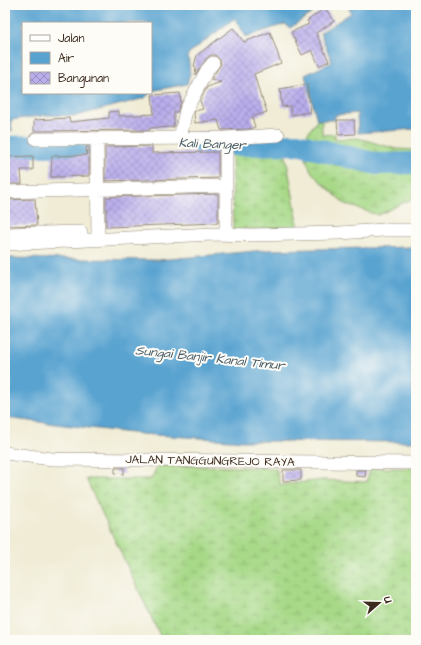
<svg xmlns="http://www.w3.org/2000/svg" width="421" height="645" font-family="'Architects Daughter',sans-serif">
  <defs>
    <pattern id="wetland-marsh" width="20" height="14" patternUnits="userSpaceOnUse"><rect width="20" height="14" fill="#a7d988"/><path d="M1 5h8M5 5V1M11 12h8M15 12V8" fill="none" stroke="#91ba75"/></pattern>
    <pattern id="building-cross-hatch" width="8" height="8" patternUnits="userSpaceOnUse"><rect width="8" height="8" fill="#b9adec"/><path d="M0 0l8 8M0 8l8-8" fill="none" stroke="#988dbf"/></pattern>
  </defs>
  <rect width="100%" height="100%" fill="#fdfcf7"/>
  <filter id="ink" filterUnits="userSpaceOnUse"><feTurbulence type="fractalNoise" baseFrequency=".025" numOctaves="2"/><feDisplacementMap in="SourceGraphic" scale="8" xChannelSelector="R" yChannelSelector="G"/><feConvolveMatrix kernelMatrix="1 2 1 2 8 2 1 2 1" color-interpolation-filters="sRGB"/></filter>
  <filter id="wash" filterUnits="userSpaceOnUse"><feTurbulence type="fractalNoise" baseFrequency=".012" numOctaves="4" result="noise"/><feDisplacementMap in="SourceGraphic" scale="16" xChannelSelector="R" yChannelSelector="G"/><feGaussianBlur stdDeviation="0.9" result="paint"/><feColorMatrix in="noise" values="0 0 0 0 0 0 0 0 0 0 0 0 0 0 0 0 0 1.4 0 .05"/><feComposite in="paint" operator="in"/></filter>
  <g filter="url(#wash)">
    <rect width="100%" height="100%" fill="#f0ecd6"/>
    <path fill="url(#wetland-marsh)" stroke="#718253" d="M317 120H322V135L335 134V139L358 138 396 149 416 150V197L378 215 345 204 317 178 311 171 305 156 304 146 308 133Z
      M284 146 298 223 296 227 233 230 232 147Z
      M158 465 276 468 280 485 322 480 366 482 371 468H416V640H162L86 479H151Z"/>
    <path fill="#59a3d0" stroke="#4a6677" d="M5 5H324L290 28 285 24 246 37 235 18 188 54 190 74 187 84 151 91V23H23V93H150L145 98 76 116 48 115 11 120 12 131H5Z
      M348 5H416V129L358 133 357 113 335 115V120H317L305 75 332 62 320 33 351 13Z
      M416 247V442L245 441 140 434 5 418V258L158 260 265 250Z"/>
    <g fill="none" stroke-linecap="round" stroke-linejoin="round">
      <path stroke="#59a3d0" stroke-width="22" d="M202 143 238 145 297 144 377 164 416 163
        M5 147 84 145"/>
    </g>
    <g id="blocks">
      <path fill="url(#building-cross-hatch)" d="M325 8 334 21 316 33 329 61 319 66 312 50 302 55 291 32 309 24 307 21Z
        M233 28 244 42 270 32 273 40 281 63 254 74 261 98H262L267 112 252 117 255 127 249 129 221 130 218 120 195 123 194 113 195 111 203 109 200 101 207 87 221 82 211 79 221 64 220 60 215 55H211L207 58 195 75 196 67 194 66 197 55Z
        M307 84 311 112 291 115 290 106 282 107 280 89Z
        M180 93 181 103 177 112H174V127L150 128V130L34 131V120L69 118 70 122 109 118V112L119 111V116L154 114 152 95Z
        M337 120H354L355 134 338 135Z
        M152 146V153L218 152V178L105 181V147Z
        M86 147H89V176L51 177 52 156 87 155Z
        M33 156V170H21L22 184H5V157Z
        M218 194V223L106 227V197Z
        M35 199 37 225 5 226V200Z
        M115 468H124V474L115 473Z
        M283 470H301V480L283 481Z
        M356 470H366L365 477 356 476Z"/>
    </g>
  </g>
  <g filter="url(#ink)">
    <use href="#blocks" fill-opacity="0" stroke="#968b7a" stroke-width="1"/>
    <g fill="none" stroke-linecap="round" stroke-linejoin="round">
      <defs>
        <path id="minor" d="M180 138 186 110 207 70 213 63
          M226 138V234
          M36 139 226 138 278 135
          M97 139 98 240
          M5 192 226 186
          M5 234 81 232
          M5 244 213 234 252 235 340 233 384 230H416
          M5 453 52 459 416 463"/>
      </defs>
      <use href="#minor" stroke="#968b7a" stroke-width="14"/>
      <use href="#minor" stroke="#fff" stroke-width="13"/>
    </g>
  </g>
  <g text-anchor="middle" dominant-baseline="central" stroke-width="4" stroke-linejoin="round" paint-order="stroke">
    <g font-size="12" fill="#3b2a1e" stroke="#fdfcf7">
      <text transform="translate(210 461) rotate(1)">JALAN TANGGUNGREJO RAYA</text>
    </g>
    <g font-size="13" font-style="italic" fill="#475a65" stroke="#fdfcf7">
      <text transform="translate(212 144) rotate(2)">Kali Banger</text>
      <text transform="translate(210 358) rotate(6)">Sungai Banjir Kanal Timur</text>
    </g>
  </g>
  <rect width="421" height="645" fill="none" stroke="#fdfcf7" stroke-width="20"/>
  <rect x="22" y="22" width="130" height="72" fill="#fdfcf7" stroke="#afa8a0"/>
  <rect x="30" y="35" width="20" height="6" fill="#ffffff" stroke="#afa8a0"/>
  <text x="58" y="42" font-size="12" fill="#3b2a1e">Jalan</text>
  <rect x="30" y="52" width="20" height="12" fill="#59a3d0" stroke="#afa8a0"/>
  <text x="58" y="62" font-size="12" fill="#3b2a1e">Air</text>
  <rect x="30" y="72" width="20" height="12" fill="url(#building-cross-hatch)" stroke="#afa8a0"/>
  <text x="58" y="82" font-size="12" fill="#3b2a1e">Bangunan</text>
  <g transform="translate(379 603) rotate(70)" stroke="#fdfcf7" stroke-width="3" paint-order="stroke">
  <path d="M0-3L7 15L0 10L-7 15Z" fill="#3b2a1e"/>
  <text y="-6" font-size="11" font-weight="bold" text-anchor="middle" fill="#3b2a1e">U</text>
  </g>
</svg>
